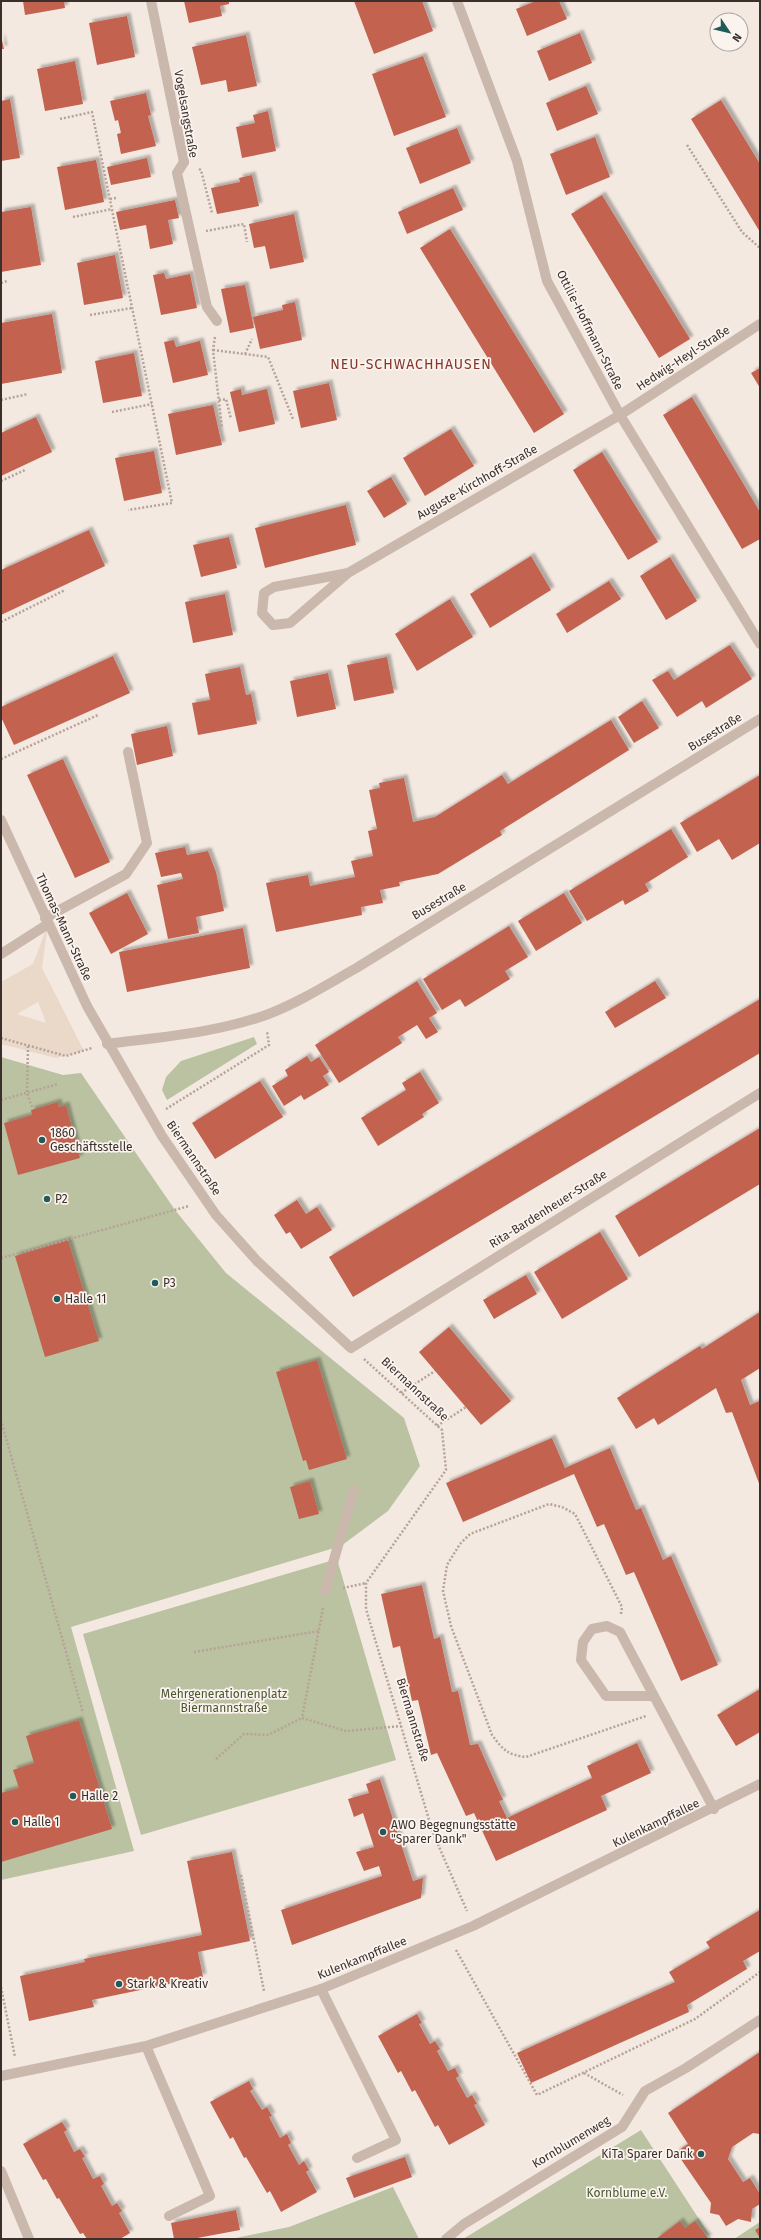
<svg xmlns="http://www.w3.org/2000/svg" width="761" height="2240" font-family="'Fira Sans',sans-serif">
  <defs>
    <filter id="shadow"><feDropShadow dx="3.5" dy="-3.5" stdDeviation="1" flood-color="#0004"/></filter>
  </defs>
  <rect width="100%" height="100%" fill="#f3e9e1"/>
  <path fill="#bac2a1" d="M254 1037 257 1044 167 1100 162 1090 166 1077 181 1061Z
    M1 1057 63 1075 81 1073 175 1210 226 1273 404 1418 420 1466 388 1511 341 1546 71 1627 134 1851 1 1880Z
    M337 1559 396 1760 141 1835 83 1634Z
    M641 2130 712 2239H463Z
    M393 2187 419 2239H231L289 2227Z
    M760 2222V2239H734Z"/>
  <path fill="#ead8c9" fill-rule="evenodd" d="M48 924 42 968 84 1051 56 1058 1 1044V982L33 964ZM38 1002 46 1023 17 1014Z"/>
  <path fill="#c26250" filter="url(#shadow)" d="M23 1H64L65 8 25 15Z
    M184 1H229V4L220 6 222 16 189 23Z
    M354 1H422L433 31 374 54Z
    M536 1H559L567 19 527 36 516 9Z
    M127 16 135 57 97 65 89 23Z
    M580 33 592 63 549 81 537 51Z
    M246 35 257 86 228 92 226 80 201 85 192 47Z
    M1 36 4 49H1Z
    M423 56 446 117 394 136 372 74Z
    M75 61 83 104 45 111 37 69Z
    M586 86 598 114 557 131 546 103Z
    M146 93 151 115 148 116 156 146 121 154 117 134 121 133 118 120 115 121 110 101Z
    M10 99 20 158 1 161V101Z
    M721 100 760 164V232L691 119Z
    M268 111 276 151 242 158 236 127 255 123 253 115Z
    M457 128 471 163 420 184 406 148Z
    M595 137 610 177 566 195 550 154Z
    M147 158 151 177 111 185 107 167Z
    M96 160 104 202 65 210 57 167Z
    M252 175 259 206 217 214 211 188 240 182 239 178Z
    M453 188 463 210 407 234 398 212Z
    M602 195 690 339 659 358 571 214Z
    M175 200 179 218 168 220 173 244 150 249 146 225 120 230 116 212Z
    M31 207 41 265 1 272V212Z
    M294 214 304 262 270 269 265 246 254 248 249 224Z
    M450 229 564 414 534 433 420 248Z
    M115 255 123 298 84 305 77 263Z
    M164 273 166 279 190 274 197 308 161 315 153 275Z
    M245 285 254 328 230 333 221 289Z
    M295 302 302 340 260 349 253 317 283 310 282 305Z
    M52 314 62 373 1 384V323Z
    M174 340 176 347 200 341 208 375 173 383 164 342Z
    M134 353 142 396 103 403 95 361Z
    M760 368V388L751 373Z
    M329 383 337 420 301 428 293 391Z
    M241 389 242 395 267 389 275 424 239 432 230 392Z
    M692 397 760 512V539L742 549 663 415Z
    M213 405 222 445 176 455 168 414Z
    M36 417 52 452 1 476V433Z
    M451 429 474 466 425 496 403 458Z
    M154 451 162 493 124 501 115 458Z
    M602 452 658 542 628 560 573 470Z
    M391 477 407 504 384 518 367 491Z
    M346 505 356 545 265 568 255 528Z
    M89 530 105 566 1 615V570Z
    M229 537 237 568 201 577 193 545Z
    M531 556 551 590 490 628 470 594Z
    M670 557 697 601 666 620 640 576Z
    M609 581 621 599 567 633 556 614Z
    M225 594 233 635 193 643 185 602Z
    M450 599 473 637 417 671 395 634Z
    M730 645 752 679 706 708 702 701 677 717 652 680 668 671 674 680Z
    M113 656 130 693 14 745 1 717V707Z
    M387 657 394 693 354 701 347 665Z
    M240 667 246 695 251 694 257 724 198 735 192 703 210 700 205 674Z
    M328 673 336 709 297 717 290 681Z
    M642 701 659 728 634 743 618 717Z
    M611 720 629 750 500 831 502 835 438 874 399 882 400 886 380 890 383 903 361 907 362 915 276 932 266 883 308 875 310 886 355 877 351 861 373 856 368 831 377 829 369 790 380 788 379 783 404 778 413 822 435 817 502 775 508 784Z
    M167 726 173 756 137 765 131 734Z
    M63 759 110 862 75 878 27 775Z
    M760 775V843L732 860 719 839 697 852 680 823Z
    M671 829 688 857 645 884 649 891 625 905 623 900 587 921 569 891Z
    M185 847 187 855 208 851 216 872 224 911 196 917 199 933 168 939 157 885 183 879 181 873 161 877 155 853Z
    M127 893 148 934 111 954 89 913Z
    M564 893 582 923 536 951 518 921Z
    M509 926 528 957 505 971 510 979 465 1007 460 999 442 1010 423 979Z
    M243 928 250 968 127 992 119 952Z
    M417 981 437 1013 429 1018 438 1032 426 1039 417 1025 398 1037 402 1043 339 1083 315 1045Z
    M655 981 666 998 615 1028 605 1012Z
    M760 999V1053L353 1297 329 1257Z
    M307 1056 311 1062 319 1057 329 1072 323 1076 329 1085 304 1100 301 1095 284 1106 272 1086 288 1076 285 1070Z
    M420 1072 439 1103 422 1114 424 1117 378 1146 361 1118 406 1090 402 1083Z
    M260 1081 283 1117 215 1159 192 1123Z
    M58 1102 59 1107 66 1105 80 1158 18 1175 4 1123 32 1115 31 1110Z
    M760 1128V1184L639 1257 615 1216Z
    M297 1200 306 1214 317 1207 332 1230 301 1249 290 1232 286 1234 274 1215Z
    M600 1232 628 1279 562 1319 534 1272Z
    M68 1240 99 1341 45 1357 15 1256Z
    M526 1275 537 1294 494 1319 483 1300Z
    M760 1312V1368L741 1380 750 1405 760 1401V1486L732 1412 726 1413 716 1388 658 1425 654 1418 636 1429 617 1398 700 1346 702 1349Z
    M449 1327 511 1401 481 1425 419 1352Z
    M317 1360 347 1459 309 1470 306 1460 303 1461 276 1372Z
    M552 1438 565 1468 610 1448 636 1510 641 1508 663 1560 671 1556 718 1665 681 1681 634 1572 626 1575 604 1524 597 1527 574 1474 463 1522 446 1483Z
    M310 1481 319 1514 299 1519 290 1487Z
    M422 1585 434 1639 440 1637 452 1692 458 1691 470 1745 478 1744 503 1800 499 1801 507 1818 592 1778 587 1766 637 1743 651 1773 601 1796 607 1810 496 1861 474 1813 466 1816 437 1753 431 1755 418 1700 412 1701 400 1646 393 1648 381 1594Z
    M760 1689V1732L736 1746 717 1715Z
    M79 1720 112 1829 1 1862V1793L19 1788 13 1770 34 1763 26 1736Z
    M380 1779 413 1881 423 1878 421 1898 292 1945 281 1910 382 1876 379 1866 364 1871 356 1852 374 1847 363 1813 354 1817 348 1799 369 1793 366 1784Z
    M232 1852 250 1941 198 1952 203 1977 92 2000 94 2007 29 2021 20 1976 85 1962 84 1959 202 1935 187 1861Z
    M760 1910V1951L743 1961 747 1969 687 2005 689 2012 531 2083 517 2053 675 1982 669 1972 710 1948 706 1942Z
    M417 2014 422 2023 419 2024 430 2044 435 2041 440 2049 437 2051 448 2071 455 2068 459 2076 456 2078 467 2098 472 2095 477 2104 474 2105 485 2125 449 2145 438 2125 435 2127 415 2090 412 2092 401 2071 398 2073 378 2036Z
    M760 2052V2134L753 2133 732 2147 728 2159 743 2182 750 2178 760 2194V2204L752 2209 751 2222 738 2219 726 2226 719 2215 710 2213 711 2203 676 2152 688 2144 668 2113Z
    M249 2081 253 2089 250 2091 262 2110 267 2107 272 2116 269 2117 280 2138 287 2134 291 2143 288 2145 299 2165 304 2161 309 2170 306 2172 317 2192 281 2212 270 2191 267 2193 246 2157 244 2158 233 2137 230 2139 210 2102Z
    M62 2122 67 2130 64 2132 74 2152 80 2149 85 2157 82 2158 93 2179 100 2176 104 2184 101 2186 112 2206 117 2203 122 2211 119 2213 130 2233 120 2239H87L83 2233 80 2234 59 2198 57 2199 46 2179 43 2180 23 2144Z
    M405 2157 412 2177 354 2198 346 2178Z
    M236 2210 240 2230 192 2239H174L171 2223Z
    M680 2221 685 2228 695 2221 709 2239H656Z
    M760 2227V2238L755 2230Z"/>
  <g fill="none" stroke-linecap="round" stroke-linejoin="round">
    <path stroke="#b7a297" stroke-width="2.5" stroke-dasharray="2 2" stroke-linecap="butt" d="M60 119 92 112 172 503 128 510
      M687 145 742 232 760 248
      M199 169 201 170 212 213
      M110 199 116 198
      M73 217 112 209
      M206 231 244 224 247 242
      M1 283 7 281
      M90 315 132 308
      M215 337 213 350 222 428
      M213 350 268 357 293 419
      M245 354 252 339
      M1 400 28 394
      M219 400 226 399 231 419
      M112 412 152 404
      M1 481 25 470
      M1 622 65 590
      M1 759 98 715
      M1 1038 66 1056 92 1048
      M28 1046 27 1093 32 1107
      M1 1100 58 1084
      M166 1109 269 1045 267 1031
      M1 1258 189 1206
      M364 1359 442 1430 446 1470 366 1583V1609L433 1833 467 1911
      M401 1393 435 1371
      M1 1420 83 1713
      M437 1426 466 1407
      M343 1588 366 1583
      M323 1608 302 1718 346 1731 401 1726
      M621 1614 622 1607 575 1514 562 1507 549 1504 470 1534 460 1544 447 1565 443 1591 451 1626 492 1735C503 1750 508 1755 526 1757L646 1716
      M194 1652 319 1631
      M216 1759 244 1734 268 1735 302 1718
      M241 1875 264 1991
      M456 1950 537 2095 695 2019 760 1972
      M1 1987 15 2057
      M584 2073 623 2095"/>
    <path stroke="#cbb8ad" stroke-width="10" d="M184 162 177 173 207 307 217 321
      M45 918 126 874 147 843 128 752
      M325 1591 354 1490
      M321 1989 396 2140 357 2158
      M146 2046 210 2196 169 2216
      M1 2171 29 2239
      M446 2239 464 2224 622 2127 645 2091 686 2068 760 2020"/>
    <path stroke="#cbb8ad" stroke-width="10" d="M151 1 184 162
      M457 1 517 161 547 281 620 415 760 644
      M348 573 274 587 264 593 262 613 273 625 290 623 348 573 620 415 760 324
      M1 820 87 1006 162 1136 216 1215 257 1261 351 1348 760 1093
      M1 954 48 924
      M107 1044C161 1037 215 1033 266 1015 298 1003 328 984 358 967L760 719
      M654 1696H606L581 1660 583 1642 592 1629 607 1626 620 1632 714 1809
      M1 2076 146 2046 321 1989 473 1926 760 1784"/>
  </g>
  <g fill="#225a59" stroke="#faf3ee" stroke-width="1.5">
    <circle cx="42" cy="1140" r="4"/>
    <circle cx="47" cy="1199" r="4"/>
    <circle cx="155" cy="1283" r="4"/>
    <circle cx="57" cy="1299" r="4"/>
    <circle cx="73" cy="1796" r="4"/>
    <circle cx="15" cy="1822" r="4"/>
    <circle cx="383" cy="1832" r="4"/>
    <circle cx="119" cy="1984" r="4"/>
    <circle cx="701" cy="2154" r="4"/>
  </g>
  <g text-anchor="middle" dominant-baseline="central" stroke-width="3.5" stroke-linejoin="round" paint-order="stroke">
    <g font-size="12" fill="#3a2f2b" stroke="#faf3ee">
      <text transform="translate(186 114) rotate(80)">Vogelsangstraße</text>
      <text transform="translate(590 330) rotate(63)">Ottilie-Hoffmann-Straße</text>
      <text transform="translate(683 358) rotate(-33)">Hedwig-Heyl-Straße</text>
      <text transform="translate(477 482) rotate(-30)">Auguste-Kirchhoff-Straße</text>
      <text transform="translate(715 732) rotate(-32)">Busestraße</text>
      <text transform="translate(439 901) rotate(-31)">Busestraße</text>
      <text transform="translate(64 927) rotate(65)">Thomas-Mann-Straße</text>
      <text transform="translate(194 1158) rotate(56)">Biermannstraße</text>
      <text transform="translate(548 1209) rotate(-32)">Rita-Bardenheuer-Straße</text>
      <text transform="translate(415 1389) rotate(43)">Biermannstraße</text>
      <text transform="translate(413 1720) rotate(73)">Biermannstraße</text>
      <text transform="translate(656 1823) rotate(-26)">Kulenkampffallee</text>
      <text transform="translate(362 1958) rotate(-22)">Kulenkampffallee</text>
      <text transform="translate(571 2142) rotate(-31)">Kornblumenweg</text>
    </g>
    <g font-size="12" fill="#3a2f2b" stroke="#faf3ee" text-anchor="start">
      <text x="50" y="1133">1860<tspan x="50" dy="14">Geschäftsstelle</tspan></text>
      <text x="55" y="1199">P2</text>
      <text x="163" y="1283">P3</text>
      <text x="65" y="1299">Halle 11</text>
      <text x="81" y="1796">Halle 2</text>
      <text x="23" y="1822">Halle 1</text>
      <text x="391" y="1825">AWO Begegnungsstätte<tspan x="391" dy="14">"Sparer Dank"</tspan></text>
      <text x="127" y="1984">Stark &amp; Kreativ</text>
      <text x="693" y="2154" text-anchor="end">KiTa Sparer Dank</text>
    </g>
    <g font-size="12" fill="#4c5730" stroke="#faf3ee">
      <text x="224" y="1694">Mehrgenerationenplatz<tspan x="224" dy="14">Biermannstraße</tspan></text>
      <text x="627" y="2193">Kornblume e.V.</text>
    </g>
    <g font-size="14" letter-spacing="1" fill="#863527" stroke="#faf3ee">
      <text x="411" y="364">NEU-SCHWACHHAUSEN</text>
    </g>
  </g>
  <rect width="761" height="2240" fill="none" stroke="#3a2f2b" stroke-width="4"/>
  <g transform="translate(729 32) rotate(125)"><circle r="19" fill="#faf3ee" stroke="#ada5a0"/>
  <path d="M0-3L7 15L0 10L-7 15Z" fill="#225a59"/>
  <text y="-6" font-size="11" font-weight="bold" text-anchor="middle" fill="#3a2f2b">N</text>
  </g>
</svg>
